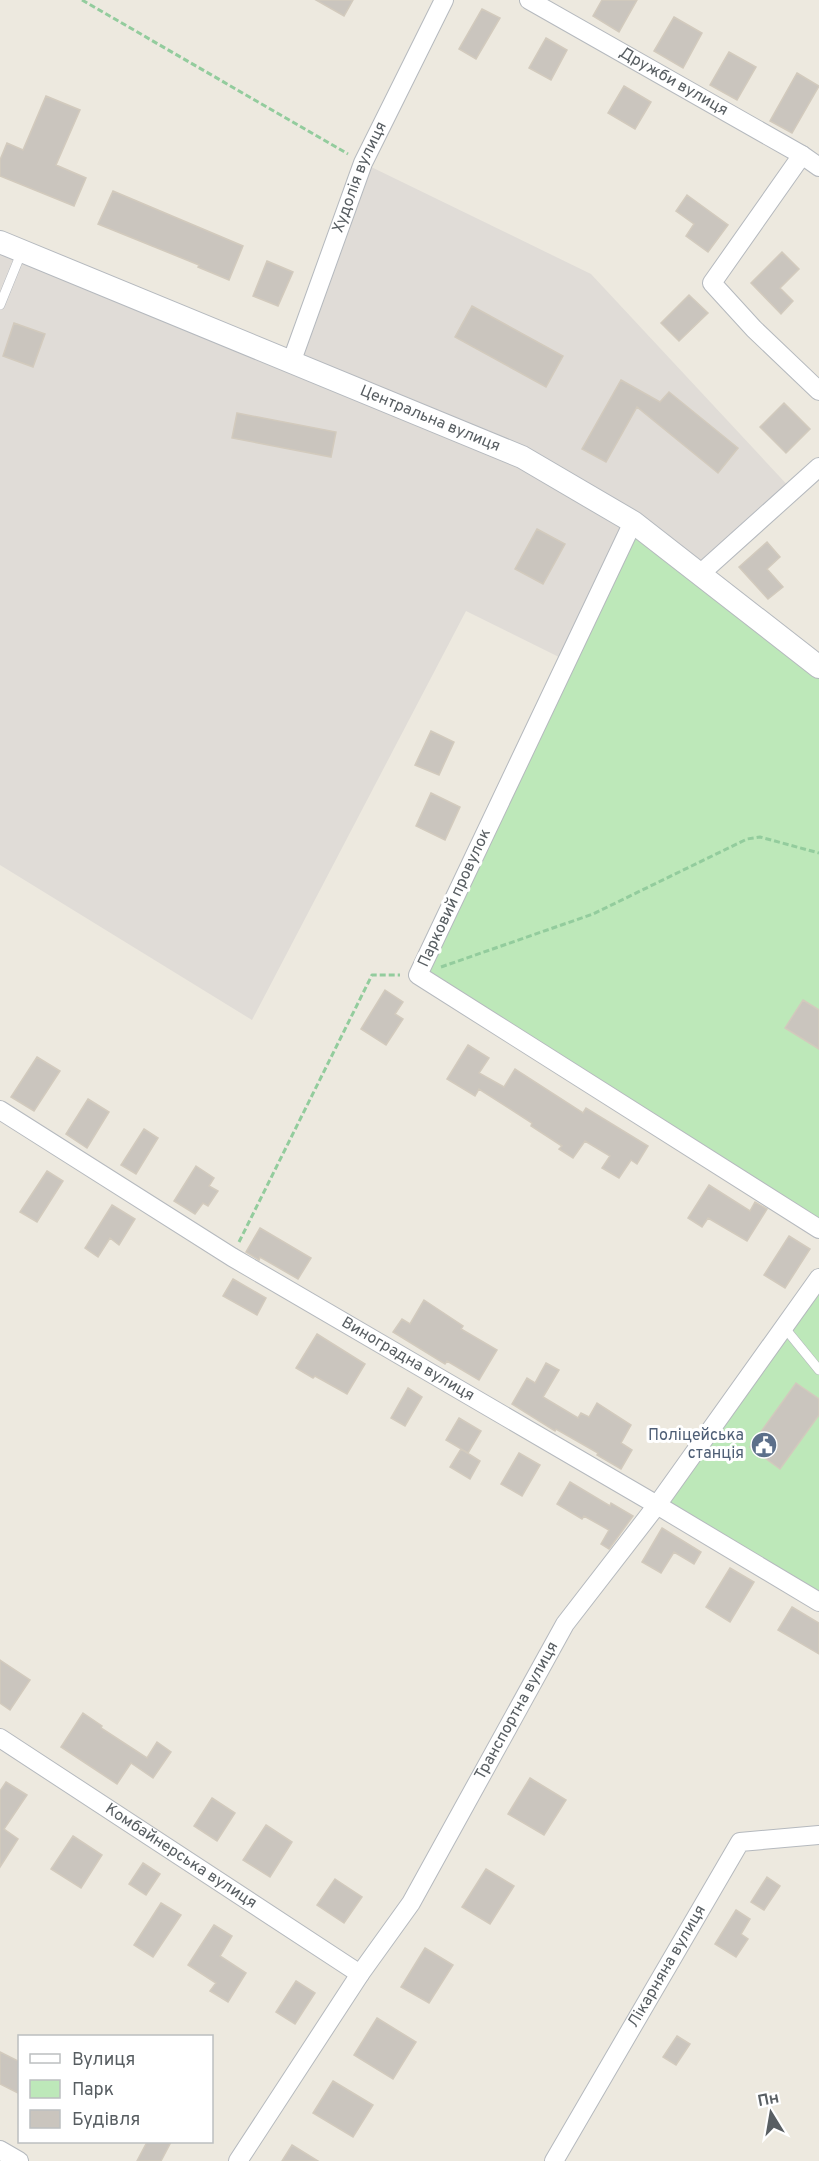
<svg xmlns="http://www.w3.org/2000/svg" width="819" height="2161" font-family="Overpass,sans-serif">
  <rect width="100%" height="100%" fill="#ede9df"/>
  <path fill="#e0dcd7" d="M363 163 591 274 793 491 700 574 567 661 466 611 252 1020 0 865V242L291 363Z"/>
  <path fill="#bde8b9" d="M633 522 819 667V1229L418 975Z
    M819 1278V1592L657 1505Z"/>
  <path fill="#cac5be" stroke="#d2cabd" stroke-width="1.5" d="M316 0H353L344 16Z
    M602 0H637L619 32 593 16Z
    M482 9 500 18 476 59 459 49Z
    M674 17 702 33 683 68 654 51Z
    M546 38 567 50 551 80 529 68Z
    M729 52 756 67 737 100 710 85Z
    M797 73 819 86 792 133 770 121Z
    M624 86 651 102 635 129 608 113Z
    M46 96 80 110 56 165 86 178 74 206 0 176V160L7 143 23 150Z
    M113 191 243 246 229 280 198 267 199 265 98 224Z
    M687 195 728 225 708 252 686 236 694 224 676 211Z
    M782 252 799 269 780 288 793 301 781 314 751 283Z
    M267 261 293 272 278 306 253 296Z
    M689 295 708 313 679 341 661 323Z
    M472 306 563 356 546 387 455 337Z
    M14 323 45 334 33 367 3 356Z
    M621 380 660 402 669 392 738 448 718 473 637 407 606 462 582 449Z
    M784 403 810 429 786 453 760 427Z
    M237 413 336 432 331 457 232 438Z
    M537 529 565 544 543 584 515 569Z
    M767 542 780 557 767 569 783 587 768 599 739 567Z
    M431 731 454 742 439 775 415 765Z
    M431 793 460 807 445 840 416 826Z
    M385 990 403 1002 395 1014 403 1019 386 1045 361 1029Z
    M803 1000 819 1010V1049L785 1028Z
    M468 1045 489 1058 479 1073 504 1087 515 1069 583 1113 586 1108 648 1146 637 1164 631 1160 619 1178 602 1168 610 1156 585 1141 573 1158 559 1149 562 1146 531 1126 532 1123 479 1089 475 1096 447 1079Z
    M37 1057 60 1071 34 1111 11 1097Z
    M88 1099 109 1112 87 1148 66 1134Z
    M144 1129 158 1138 136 1174 121 1165Z
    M196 1166 214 1178 209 1186 218 1191 208 1206 203 1203 195 1214 174 1201Z
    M47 1171 63 1181 37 1222 20 1212Z
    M709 1185 750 1211 755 1202 767 1209 747 1241 708 1218 702 1227 688 1218Z
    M112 1205 135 1219 119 1245 110 1238 98 1257 85 1248Z
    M260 1228 311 1258 298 1279 260 1257 259 1260 246 1252Z
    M789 1236 810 1249 785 1288 764 1275Z
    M233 1279 266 1298 257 1315 223 1296Z
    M424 1300 463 1326 461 1329 497 1350 479 1380 447 1361 445 1364 393 1332 402 1319 410 1324Z
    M317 1334 365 1364 347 1394 315 1376 313 1378 296 1368Z
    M546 1363 559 1370 543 1397 578 1418 581 1413 589 1417 597 1403 631 1425 621 1443 632 1450 621 1469 597 1455 598 1453 556 1429 555 1431 512 1404 527 1378 535 1383Z
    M796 1383 819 1399V1415L780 1469 750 1447Z
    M408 1388 422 1397 405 1426 391 1418Z
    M459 1418 481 1431 468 1453 446 1440Z
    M461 1449 480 1461 470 1479 450 1467Z
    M519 1453 540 1465 522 1496 501 1484Z
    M570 1482 610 1506 611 1503 633 1516 609 1549 601 1544 609 1530 584 1516 582 1519 557 1504Z
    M662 1528 701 1552 694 1564 674 1552 661 1573 642 1562Z
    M730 1568 754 1582 730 1622 706 1607Z
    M792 1607 819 1623V1654L778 1630Z
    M0 1660 30 1680 10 1710 0 1703Z
    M83 1713 102 1726 101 1728 147 1758 157 1742 171 1752 153 1778 131 1763 117 1784 61 1747Z
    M530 1778 566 1800 544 1835 508 1814Z
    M6 1782 27 1795 4 1829 18 1839 0 1867V1791Z
    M212 1798 235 1813 217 1841 194 1826Z
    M266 1825 292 1842 270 1877 243 1860Z
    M73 1836 102 1855 81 1888 51 1869Z
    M143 1863 160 1874 146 1895 129 1884Z
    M486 1869 514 1886 490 1924 462 1907Z
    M767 1877 780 1886 764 1910 751 1902Z
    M335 1879 362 1897 344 1923 317 1905Z
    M161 1903 181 1915 153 1957 134 1945Z
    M736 1910 750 1919 741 1934 748 1939 736 1957 715 1944Z
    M214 1925 232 1936 220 1956 246 1973 228 2002 210 1991 216 1983 188 1965Z
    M425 1948 453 1965 429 2003 401 1987Z
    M296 1981 315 1993 295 2024 276 2012Z
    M377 2018 416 2042 393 2079 354 2055Z
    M677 2036 690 2044 676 2065 663 2057Z
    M0 2052 20 2062V2094L0 2084Z
    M333 2081 373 2105 353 2137 313 2113Z
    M147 2142H171L161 2161H137Z
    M292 2145 318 2161H282Z"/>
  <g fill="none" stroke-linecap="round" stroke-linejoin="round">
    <defs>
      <path id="service" d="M0 305 22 251
        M784 1327 819 1370"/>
      <g id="minor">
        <path id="s1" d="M529 0 802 155 819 167"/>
        <path d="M802 155 712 283 754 329 819 391"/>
        <path id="s2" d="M291 363 363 163 444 0"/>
        <path d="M633 522 418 975 819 1229"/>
        <path d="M700 574 819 467"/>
        <path id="s3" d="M0 1110 232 1257 657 1505 819 1602"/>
        <path id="s4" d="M0 1738 360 1974"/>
        <path d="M0 2150 19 2161"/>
        <path id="s5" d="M238 2161 360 1974 411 1903 565 1624 657 1505 819 1278"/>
        <path id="s6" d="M554 2161 740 1842 819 1835"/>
      </g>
      <g id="tertiary">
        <path id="s7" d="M0 242 522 457 633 522 819 667"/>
      </g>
    </defs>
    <use href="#service" stroke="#b5b9be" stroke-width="10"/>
    <use href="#minor" stroke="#b5b9be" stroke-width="20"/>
    <use href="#tertiary" stroke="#b5b9be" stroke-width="24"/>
    <path stroke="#93cc9d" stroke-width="3" stroke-dasharray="6 3" stroke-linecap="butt" d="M82 0 348 154
      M441 967 593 914 747 839 760 837 819 853
      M239 1242 372 975H400"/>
    <use href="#service" stroke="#fff" stroke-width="9"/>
    <use href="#minor" stroke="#fff" stroke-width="18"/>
    <use href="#tertiary" stroke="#fff" stroke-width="22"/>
  </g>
  <defs>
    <symbol id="civic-disc" viewBox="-11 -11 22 22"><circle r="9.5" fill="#5c6f8a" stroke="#fff"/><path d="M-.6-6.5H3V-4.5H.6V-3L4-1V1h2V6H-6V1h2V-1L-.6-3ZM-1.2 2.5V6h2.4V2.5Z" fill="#fff"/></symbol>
  </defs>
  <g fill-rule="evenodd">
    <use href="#civic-disc" x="749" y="1430" width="30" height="30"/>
  </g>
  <g text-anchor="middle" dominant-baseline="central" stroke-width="6" stroke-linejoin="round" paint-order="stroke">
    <g font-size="16" fill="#585e62" stroke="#fff">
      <text stroke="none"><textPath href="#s1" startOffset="166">Дружби вулиця</textPath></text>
      <text stroke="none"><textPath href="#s2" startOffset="198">Худолія вулиця</textPath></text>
      <text stroke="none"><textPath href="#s7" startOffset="465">Центральна вулиця</textPath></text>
      <text transform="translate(455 898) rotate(-65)">Парковий провулок</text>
      <text stroke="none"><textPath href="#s3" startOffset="478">Виноградна вулиця</textPath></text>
      <text stroke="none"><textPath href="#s5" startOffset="530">Транспортна вулиця</textPath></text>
      <text stroke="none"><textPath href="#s4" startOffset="216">Комбайнерська вулиця</textPath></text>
      <text stroke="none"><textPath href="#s6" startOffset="225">Лікарняна вулиця</textPath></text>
    </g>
    <g font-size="16" fill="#4e5e75" stroke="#fff" text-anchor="end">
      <text x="744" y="1436">Поліцейська<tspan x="744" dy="18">станція</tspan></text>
    </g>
  </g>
  <rect x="18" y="2035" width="195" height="108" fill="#ffffff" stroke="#bcbfc0" stroke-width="1.5"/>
  <rect x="30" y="2054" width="30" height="9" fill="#ffffff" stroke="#bcbfc0" stroke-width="1.5"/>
  <text x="72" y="2065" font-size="18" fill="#585e62">Вулиця</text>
  <rect x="30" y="2080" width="30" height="18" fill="#bde8b9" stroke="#bcbfc0" stroke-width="1.5"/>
  <text x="72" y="2095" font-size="18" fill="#585e62">Парк</text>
  <rect x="30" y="2110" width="30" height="18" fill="#cac5be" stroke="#bcbfc0" stroke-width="1.5"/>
  <text x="72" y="2125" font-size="18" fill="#585e62">Будівля</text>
  <g transform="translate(771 2113) rotate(349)" stroke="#ffffff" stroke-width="4.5" paint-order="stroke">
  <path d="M0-4.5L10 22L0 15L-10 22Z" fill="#585e62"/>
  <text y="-9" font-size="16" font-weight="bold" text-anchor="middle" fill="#585e62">Пн</text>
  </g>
</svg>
